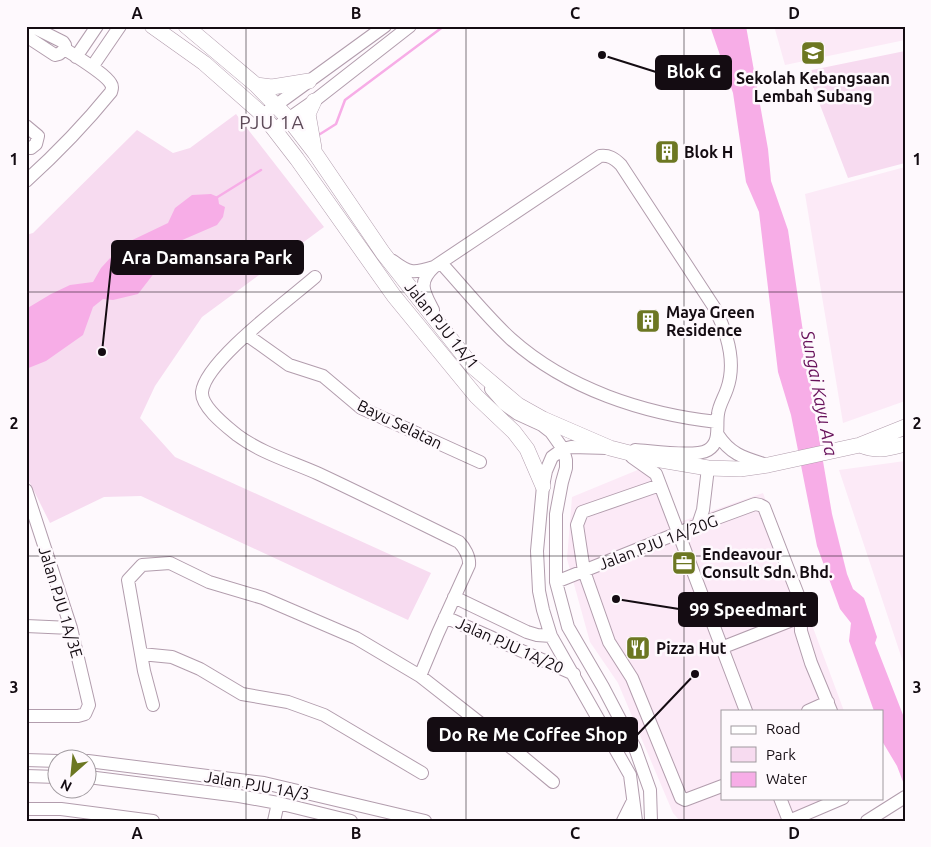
<svg xmlns="http://www.w3.org/2000/svg" width="931" height="847" font-family="Ubuntu,sans-serif">
  <rect width="100%" height="100%" fill="#fef9fd"/>
  <path fill="#fceaf7" d="M774 26H905V40L785 65Z
    M905 167V401L843 423 805 194Z
    M905 461V668L839 470Z
    M640 469 656 474 680 522 763 493 844 711H722V798H857L797 821H680L673 813 618 683 590 642 567 559 572 497Z"/>
  <path fill="#f7dbf0" d="M905 51V163L848 178 807 71Z
    M236 114 324 227 202 317 155 386 140 418 175 457 431 573 408 620 141 496 104 497 50 523 26 475V235L33 233 137 130 173 153 190 148Z"/>
  <path fill="#f7ade7" d="M710 26H746L768 149 771 181 788 230 816 420 832 514 847 574 853 589 864 598 877 637 875 643 905 720V787L897 766 882 741V711H874L849 641 851 623 840 609 817 546 791 415 778 372 759 212 746 182 733 93Z
    M211 194 218 197 219 204 225 207 223 217 217 225 180 241 173 255 162 263 138 294 113 300 103 299 93 307 83 335 46 361 26 369V309L51 294 70 285 93 282 101 268 122 245 168 223 175 208 192 195Z"/>
  <g fill="none" stroke-linecap="round" stroke-linejoin="round">
    <path stroke="#f7ade7" stroke-width="2.5" d="M317 136 336 124 345 100 444 26
      M216 198 261 170"/>
    <defs>
      <path id="minor" d="M26 28 33 27 63 42 65 45V49C75 56 106 74 111 84 113 87 112 88 111 92 85 124 57 153 26 181
        M26 36 55 55 59 54 65 49
        M76 57 97 26
        M92 67 120 26
        M268 111 385 26
        M26 126 38 136 36 144 31 148H26
        M274 129 314 101 410 26
        M393 261C410 274 414 273 434 267
        M441 263C464 288 486 316 511 339 567 389 644 414 717 422
        M315 277C290 299 205 361 202 392 201 407 226 426 237 435 261 453 292 462 319 474 366 496 412 519 459 542 464 547 470 557 469 565L438 633 420 676
        M433 310C424 292 417 283 434 267L600 156C609 155 614 158 621 165L714 307C727 332 737 361 727 389 724 398 719 405 718 414 716 426 721 442 708 450 695 458 652 451 635 450
        M247 335 289 365 323 376 361 408 480 462
        M491 389 504 404 518 414 542 425 551 432 563 449 566 460V468L562 482 556 514V582L568 627 603 687 635 748 650 790 651 821
        M718 435C731 455 745 458 767 465
        M608 448 571 447 563 449 552 457 546 471 543 486 537 551 539 591 543 610 551 636 630 775 636 821
        M632 457 656 474 746 711
        M660 485 582 512 577 525 584 571 609 642 632 678 681 798 685 800 722 786
        M26 490 71 628 89 705 85 714 78 716H26
        M698 525 703 510 708 468
        M556 582 698 525 755 504 760 505 764 507 800 600 801 631 811 663 831 711
        M454 597 527 632 537 635 551 636
        M445 617 574 674
        M26 626 71 628
        M721 648 800 617
        M141 654 172 657 200 669 242 694 288 702 324 715 422 773
        M153 705 144 671 128 580 142 565 170 563 209 582 263 598 356 638 420 676 517 752 553 782
        M808 711 828 702
        M26 760 58 761
        M88 761 264 783 425 821
        M26 776 58 777
        M88 777 239 796 278 803 351 821
        M780 798 789 821
        M26 809H61L153 821
        M274 821 278 803
        M623 821 633 801
        M789 821 843 798
        M867 821 905 797"/>
      <path id="major" d="M152 26 204 63 263 115 297 159 394 296 476 396 514 432 527 449 543 486
        M186 26 256 85 288 118 315 153 383 253 472 366 518 405 543 419 610 448 649 458 708 468 740 469 768 465 860 445 905 427
        M256 85 272 87 309 81
        M314 101 308 114 314 148
        M860 445C878 452 886 449 905 444"/>
    </defs>
    <use href="#minor" stroke="#b29dad" stroke-width="14"/>
    <use href="#major" stroke="#b29dad" stroke-width="16"/>
    <use href="#minor" stroke="#fff" stroke-width="12"/>
    <use href="#major" stroke="#fff" stroke-width="15"/>
  </g>
  <path fill="none" stroke="#140c12" stroke-width="1" stroke-opacity="0.55" d="M246 26V821M466 26V821M684 26V821M26 292H905M26 556H905"/>
  <defs>
    <symbol id="school-square" viewBox="-11 -11 22 22"><rect x="-9" y="-9" width="18" height="18" rx="4" fill="#6c7722" stroke="#fef9fd"/><path d="M0-5L7-2L0 1L-7-2ZM-4 1L0 2.5L4 1V4Q0 6-4 4Z" fill="#fff"/></symbol>
    <symbol id="building-square" viewBox="-11 -11 22 22"><rect x="-9" y="-9" width="18" height="18" rx="4" fill="#6c7722" stroke="#fef9fd"/><path d="M-4-6H4V6H1V3H-1V6H-4ZM-2.5-4.3h1.7v1.8h-1.7ZM.8-4.3h1.7v1.8H.8ZM-2.5-1h1.7V.8h-1.7ZM.8-1h1.7V.8H.8Z" fill="#fff"/></symbol>
    <symbol id="office-square" viewBox="-11 -11 22 22"><rect x="-9" y="-9" width="18" height="18" rx="4" fill="#6c7722" stroke="#fef9fd"/><path d="M-6-3h4V-5.5h4V-3h4V5H-6ZM-1-4.5V-3h2v-1.5ZM-6 0V1H6V0Z" fill="#fff"/></symbol>
    <symbol id="restaurant-square" viewBox="-11 -11 22 22"><rect x="-9" y="-9" width="18" height="18" rx="4" fill="#6c7722" stroke="#fef9fd"/><path d="M-5-6h1v4h1v-4h1v4h1v-4h1v5L-1.5 .5V6h-2V.5L-5-1ZM5-6V6H3V1.5H1.5Q1.5-4 5-6Z" fill="#fff"/></symbol>
  </defs>
  <g fill-rule="evenodd">
    <use href="#school-square" x="799" y="39" width="28" height="28"/>
    <use href="#building-square" x="653" y="138" width="28" height="28"/>
    <use href="#building-square" x="634" y="307" width="28" height="28"/>
    <use href="#office-square" x="670" y="549" width="28" height="28"/>
    <use href="#restaurant-square" x="624" y="634" width="28" height="28"/>
  </g>
  <g text-anchor="middle" dominant-baseline="central" stroke-width="5" stroke-linejoin="round" paint-order="stroke">
    <g font-size="16" font-weight="bold" fill="#140c12" stroke="#fef9fd" text-anchor="start">
      <text x="813" y="78" text-anchor="middle">Sekolah Kebangsaan<tspan x="813" dy="18">Lembah Subang</tspan></text>
      <text x="684" y="152">Blok H</text>
      <text x="666" y="312">Maya Green<tspan x="666" dy="18">Residence</tspan></text>
      <text x="702" y="554">Endeavour<tspan x="702" dy="18">Consult Sdn. Bhd.</tspan></text>
      <text x="656" y="648">Pizza Hut</text>
    </g>
    <g font-size="16" fill="#140c12" stroke="#fef9fd">
      <text transform="translate(442 325) rotate(51)">Jalan PJU 1A/1</text>
      <text transform="translate(400 424) rotate(26)">Bayu Selatan</text>
      <text transform="translate(658 542) rotate(-21)">Jalan PJU 1A/20G</text>
      <text transform="translate(61 602) rotate(73)">Jalan PJU 1A/3E</text>
      <text transform="translate(510 645) rotate(24)">Jalan PJU 1A/20</text>
      <text transform="translate(257 785) rotate(10)">Jalan PJU 1A/3</text>
    </g>
    <g font-size="18" font-style="italic" fill="#68135b" stroke="#fef9fd">
      <text transform="translate(820 393) rotate(79)">Sungai Kayu Ara</text>
    </g>
    <g font-size="19" letter-spacing="1" fill="#5d4a58" stroke="#fef9fd">
      <text x="272" y="122">PJU 1A</text>
    </g>
  </g>
  <path fill="none" stroke="#140c12" stroke-width="2" d="M602 55L656 72M102 352L112 258M616 599L679 609M695 674L637 735"/>
  <g fill="#140c12" stroke="#fef9fd" stroke-width="2">
    <circle cx="602" cy="55" r="5"/>
    <circle cx="102" cy="352" r="5"/>
    <circle cx="616" cy="599" r="5"/>
    <circle cx="695" cy="674" r="5"/>
  </g>
  <g fill="#140c12" stroke="#140c12" stroke-width="2">
    <rect x="656" y="56" width="75" height="33" rx="5"/>
    <rect x="112" y="241" width="191" height="33" rx="5"/>
    <rect x="679" y="593" width="138" height="33" rx="5"/>
    <rect x="428" y="718" width="209" height="33" rx="5"/>
  </g>
  <g font-size="18" text-anchor="middle" font-weight="bold" fill="#fff">
    <text x="694" y="78">Blok G</text>
    <text x="207" y="264">Ara Damansara Park</text>
    <text x="748" y="616">99 Speedmart</text>
    <text x="533" y="741">Do Re Me Coffee Shop</text>
  </g>
  <rect width="931" height="847" fill="none" stroke="#fef9fd" stroke-width="55"/>
  <rect x="721" y="710" width="162" height="90" fill="#fef9fd" stroke="#a09a9f"/>
  <rect x="731" y="726" width="25" height="8" fill="#ffffff" stroke="#a09a9f"/>
  <text x="766" y="734" font-size="15" fill="#140c12">Road</text>
  <rect x="731" y="747" width="25" height="15" fill="#f7dbf0" stroke="#a09a9f"/>
  <text x="766" y="760" font-size="15" fill="#140c12">Park</text>
  <rect x="731" y="772" width="25" height="15" fill="#f7ade7" stroke="#a09a9f"/>
  <text x="766" y="784" font-size="15" fill="#140c12">Water</text>
  <g transform="translate(72 774) rotate(207)"><circle r="24" fill="#fef9fd" stroke="#a09a9f"/>
  <path d="M0-4L9 19L0 12L-9 19Z" fill="#6c7722"/>
  <text y="-8" font-size="14" font-weight="bold" text-anchor="middle" fill="#140c12">N</text>
  </g>
  <rect x="28" y="28" width="876" height="792" fill="none" stroke="#140c12" stroke-width="2"/>
  <g font-size="16" text-anchor="middle" font-weight="bold" fill="#140c12">
    <text x="137" y="19">A</text>
    <text x="356" y="19">B</text>
    <text x="575" y="19">C</text>
    <text x="794" y="19">D</text>
    <text x="14" y="165">1</text>
    <text x="917" y="165">1</text>
    <text x="14" y="429">2</text>
    <text x="917" y="429">2</text>
    <text x="14" y="693">3</text>
    <text x="917" y="693">3</text>
    <text x="137" y="839">A</text>
    <text x="356" y="839">B</text>
    <text x="575" y="839">C</text>
    <text x="794" y="839">D</text>
  </g>
</svg>
